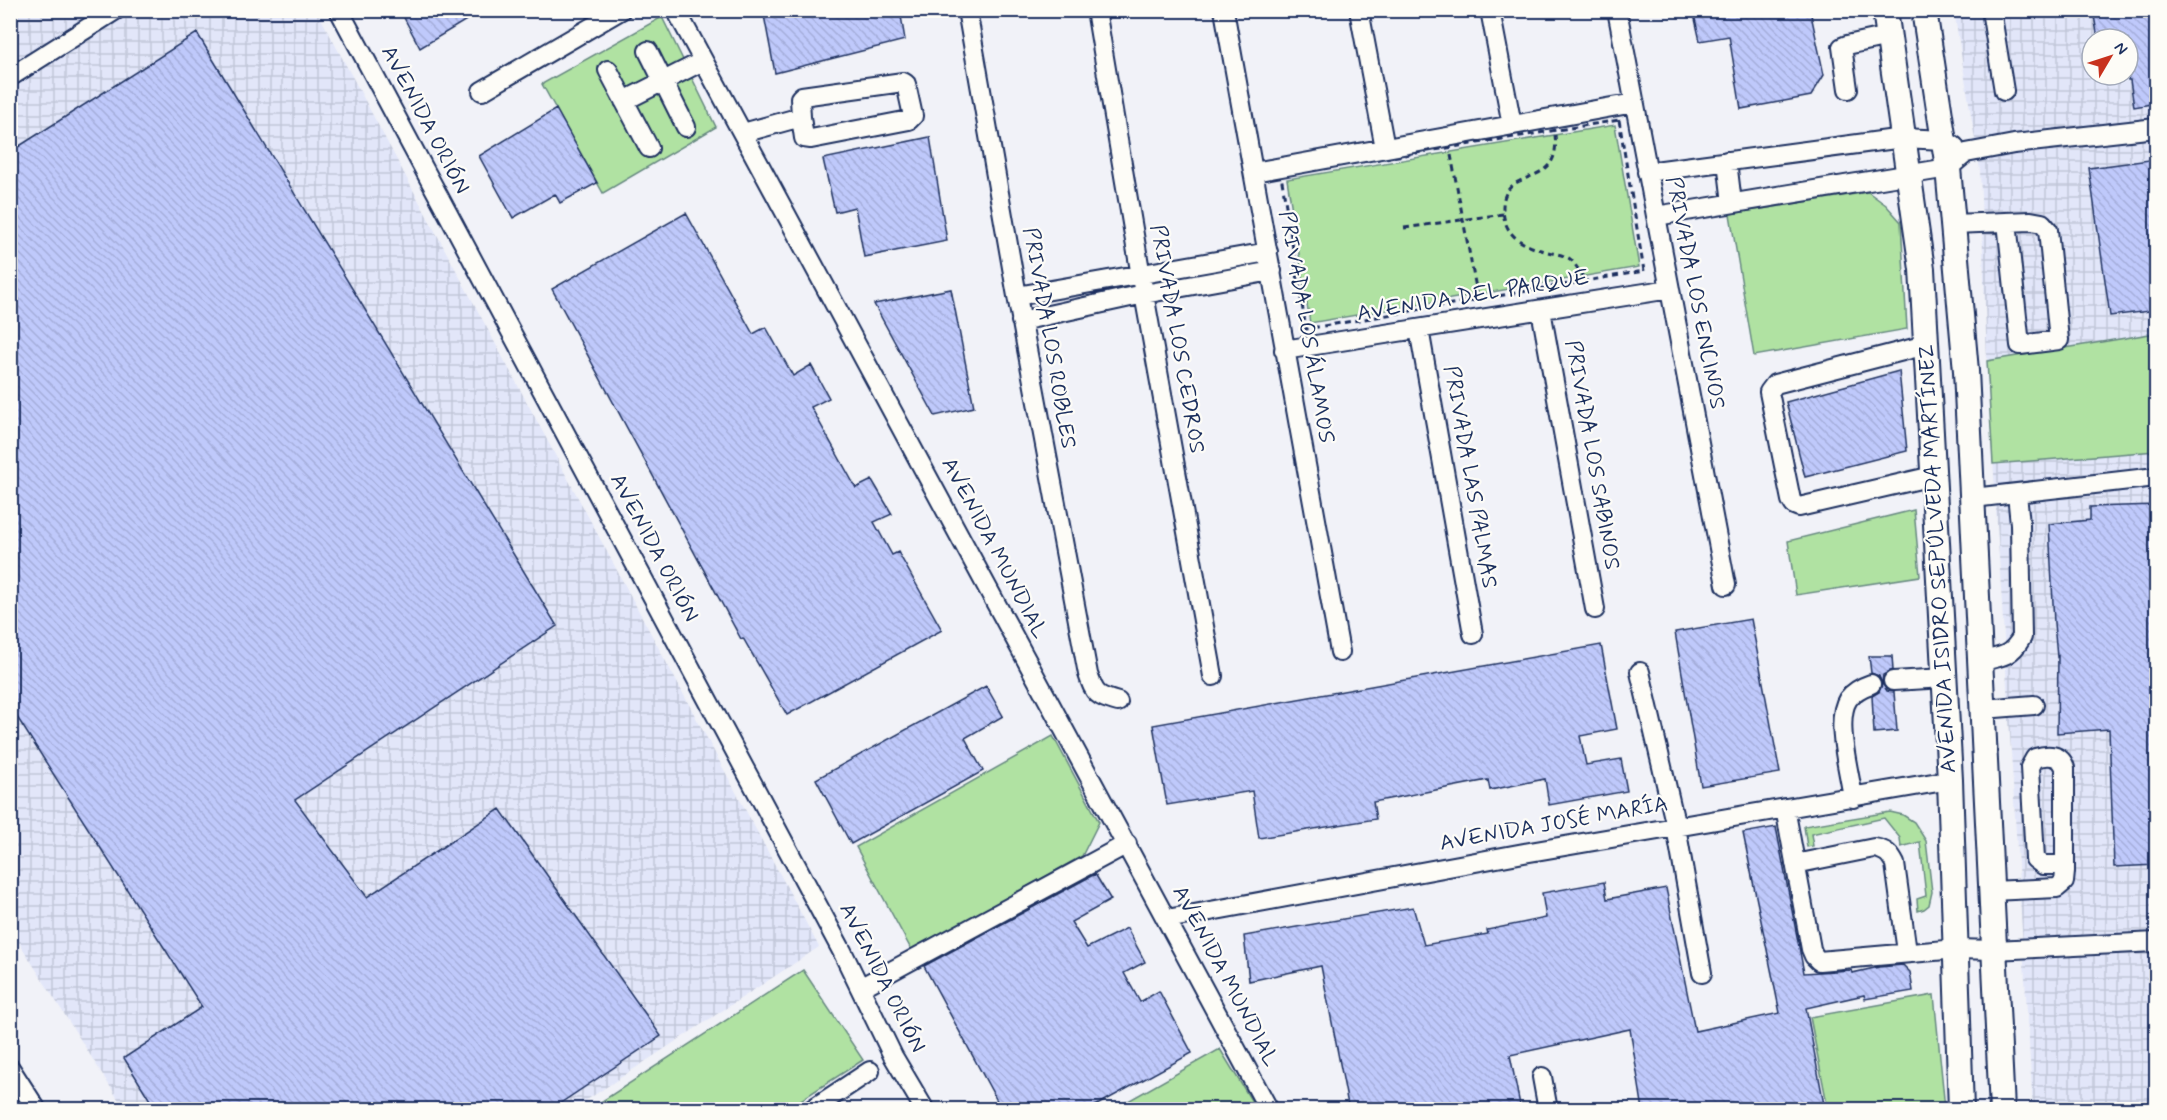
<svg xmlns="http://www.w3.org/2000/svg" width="2167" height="1120" font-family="Mynerve,sans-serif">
  <defs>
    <pattern id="industrial-grid" width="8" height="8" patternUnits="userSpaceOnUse" patternTransform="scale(1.5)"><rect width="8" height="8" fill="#e2e6f9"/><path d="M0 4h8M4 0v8" fill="none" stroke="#c1c6d8"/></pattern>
    <pattern id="building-back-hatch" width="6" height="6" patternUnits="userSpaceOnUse" patternTransform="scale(1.5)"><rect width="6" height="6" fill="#bfc9fb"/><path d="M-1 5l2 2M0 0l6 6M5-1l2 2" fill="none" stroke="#a4adda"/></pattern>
  </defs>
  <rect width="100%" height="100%" fill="#f1f2f8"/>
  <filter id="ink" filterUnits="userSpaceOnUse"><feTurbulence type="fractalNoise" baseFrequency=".0167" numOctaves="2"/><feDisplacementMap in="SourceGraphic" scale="12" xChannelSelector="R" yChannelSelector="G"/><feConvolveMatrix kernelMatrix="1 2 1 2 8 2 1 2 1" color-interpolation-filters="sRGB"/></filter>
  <g filter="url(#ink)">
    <path fill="url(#industrial-grid)" fill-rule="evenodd" d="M11 11H317L819 947 573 1109 125 1110 11 930Z
      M1954 11H2156V1109H2033L1987 361 1980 170ZM2092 39H2128V75H2092Z"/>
    <path fill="#b0e2a2" stroke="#668880" stroke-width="1.5" d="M662 17 716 127 603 193 542 84Z
      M1615 125 1639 267 1310 323 1287 179Z
      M1868 192 1886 205 1901 222 1907 329 1754 356 1730 214Z
      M2156 333V451L1993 464 1987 361Z
      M1914 510 1920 576 1796 595 1788 541Z
      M1053 736 1099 822 1082 856 912 951 856 847Z
      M1890 812 1903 815 1914 822 1926 841 1932 892 1929 905 1924 909 1918 911 1917 899 1926 896 1920 842 1901 847 1900 838 1884 818 1811 834 1813 846 1807 847 1804 826Z
      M803 970 863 1060 787 1109H590Z
      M1934 995 1945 1109H1828L1810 1017Z
      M1220 1049 1254 1105 1246 1110 1114 1109Z"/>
    <path fill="url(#building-back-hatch)" stroke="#1b2f5e" stroke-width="1.5" d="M400 10H483L420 48Z
      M763 10H900L905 40 775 73Z
      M1693 10H1810L1824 75 1811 96 1741 109 1729 36 1700 41Z
      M2093 10H2157V103L2134 107 2130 80H2128V39H2098Z
      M197 33 557 626 295 800 367 897 500 809 661 1036 550 1110H156L124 1058 202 1007 10 706V152Z
      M556 109 597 183 560 203 555 194 513 218 479 156Z
      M930 137 947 241 864 257 855 207 835 212 823 159Z
      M2157 159V310L2110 316 2089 168Z
      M686 213 753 334 766 327 793 376 811 365 829 398 811 407 856 488 872 480 892 514 874 522 892 555 898 552 942 630 787 715 743 638 741 639 552 289Z
      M951 289 974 407 935 416 874 304Z
      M1899 371 1907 451 1805 477 1786 402Z
      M2157 505V865L2114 867 2109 729 2057 733 2058 656 2057 657 2054 623 2049 524 2090 520V507Z
      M1751 619 1780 773 1701 786 1675 632Z
      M1601 645 1617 729 1580 736 1586 765 1621 759 1627 791 1549 805 1545 779 1490 790 1488 780 1373 802 1376 819 1259 838 1252 791 1167 805 1153 725Z
      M1869 656H1892L1893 670 1883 675 1882 682 1887 691 1894 692 1897 731 1874 733 1872 696 1879 692 1882 685 1879 676 1871 673Z
      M986 686 1003 716 965 738 983 771 851 844 816 779Z
      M1776 827 1804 973 1851 970 1852 973 1879 967 1903 965 1910 972 1913 991 1865 999 1864 995 1806 1008 1825 1110H1643L1630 1029 1510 1055 1521 1110H1349L1321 966 1249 981 1244 936 1413 907 1424 945 1488 934 1487 930 1546 918 1542 893 1604 882 1607 899 1666 888 1695 1031 1780 1013 1743 833Z
      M1095 874 1111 900 1071 922 1087 948 1127 928 1145 962 1124 973 1140 1002 1159 991 1192 1053 1088 1110H1002L924 966Z"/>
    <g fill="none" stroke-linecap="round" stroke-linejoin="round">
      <defs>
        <path id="minor" d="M339 10 842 951 893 1056 925 1110
          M676 10 1269 1110
          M967 10 1017 296 1088 674C1095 695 1097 696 1118 702
          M1096 10 1144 294 1213 676
          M1224 10C1263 224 1300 438 1340 652
          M1359 10 1385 148
          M1490 10 1512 125
          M1617 10 1726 585
          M1991 10 2004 91
          M648 51 686 127
          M608 70 649 148
          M10 77 116 10
          M1848 89 1842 47 1847 45 1889 36
          M482 91 621 10
          M624 101 703 61
          M743 133 801 117 804 138 811 139 909 120 913 116 906 84 903 82 802 96 800 98 801 117
          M1727 161 1732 203
          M1254 172 1634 103
          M1647 172 1903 138 1944 140 1954 146
          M1656 216 1948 168 1966 153 2014 144 2156 128
          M1953 224 2031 221 2042 223 2048 230 2059 340 2020 345 2007 222
          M1017 296 1268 252
          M1541 310 1595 609
          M1021 321 1144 294 1272 271
          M1419 329 1473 634
          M1926 345 1775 384 1769 392 1791 500 1794 505 1799 507 1933 476
          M1284 350 1670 289
          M1973 498 2156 477
          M1981 661C2002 657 2011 656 2022 637L2020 524 2017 494
          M1640 672 1676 827 1702 973
          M1893 681 1945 678
          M1983 709 2034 705
          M1853 798C1850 773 1834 721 1848 699 1854 691 1862 687 1871 684
          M1785 808 1811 949 1814 956 1819 961 1957 949 1994 950 2156 942
          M1795 864 1874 848C1886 850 1890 854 1895 864L1907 952
          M1991 891 2057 888 2064 882 2065 872V768C2061 754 2048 754 2035 758L2030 767 2035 859 2043 865H2065
          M1167 919 1524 853 1950 780
          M860 988 1127 844
          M10 1068 37 1110
          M1542 1077 1548 1110
          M811 1110 870 1071"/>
        <path id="major" d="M1885 10 1922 269 1950 780 1961 1110
          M1924 10 1948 168 1966 371 2002 1110"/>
      </defs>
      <use href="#minor" stroke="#1b2f5e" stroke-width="22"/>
      <use href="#major" stroke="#1b2f5e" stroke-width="28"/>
      <path stroke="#1b2f5e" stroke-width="3" stroke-dasharray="6 4.5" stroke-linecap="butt" d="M1619 120 1644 271 1306 329 1281 175Z
        M1555 135C1562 192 1502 163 1503 209 1504 239 1527 247 1552 253 1558 254 1566 256 1570 259 1576 264 1581 275 1586 281
        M1451 155 1478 299
        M1404 228 1503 214"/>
      <use href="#minor" stroke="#fdfcf7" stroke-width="18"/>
      <use href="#major" stroke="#fdfcf7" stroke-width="24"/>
    </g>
  </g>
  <g text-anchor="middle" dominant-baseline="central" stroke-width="4.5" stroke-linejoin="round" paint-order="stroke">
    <g font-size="22" fill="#1b2f5e" stroke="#fdfcf7">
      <text transform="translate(425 120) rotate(62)">AVENIDA ORIÓN</text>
      <text transform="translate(1695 293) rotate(79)">PRIVADA LOS ENCINOS</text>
      <text transform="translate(1473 296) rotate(-9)">AVENIDA DEL PARQUE</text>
      <text transform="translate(1306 327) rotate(80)">PRIVADA LOS ÁLAMOS</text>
      <text transform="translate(1049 338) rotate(80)">PRIVADA LOS ROBLES</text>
      <text transform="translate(1177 339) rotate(80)">PRIVADA LOS CEDROS</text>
      <text transform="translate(1592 455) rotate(80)">PRIVADA LOS SABINOS</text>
      <text transform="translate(1470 477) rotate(80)">PRIVADA LAS PALMAS</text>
      <text transform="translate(654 548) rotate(62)">AVENIDA ORIÓN</text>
      <text transform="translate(994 548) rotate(62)">AVENIDA MUNDIAL</text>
      <text transform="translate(1938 559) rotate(-93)">AVENIDA ISIDRO SEPÚLVEDA MARTÍNEZ</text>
      <text transform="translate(1554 824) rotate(-10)">AVENIDA JOSÉ MARÍA</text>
      <text transform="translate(1225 976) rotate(62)">AVENIDA MUNDIAL</text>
      <text transform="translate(882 978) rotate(63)">AVENIDA ORIÓN</text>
    </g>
  </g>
  <rect width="2167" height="1120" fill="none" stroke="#fdfcf7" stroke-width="36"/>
  <rect x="18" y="18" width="2131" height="1084" fill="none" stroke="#1b2f5e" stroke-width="2" filter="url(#ink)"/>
  <g transform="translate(2110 57) rotate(51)"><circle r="28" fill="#fdfcf7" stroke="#a3aaba" stroke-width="1.5"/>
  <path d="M0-4.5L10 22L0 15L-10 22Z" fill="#c8321e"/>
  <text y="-9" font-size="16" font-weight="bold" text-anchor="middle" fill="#1b2f5e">N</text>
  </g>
</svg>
